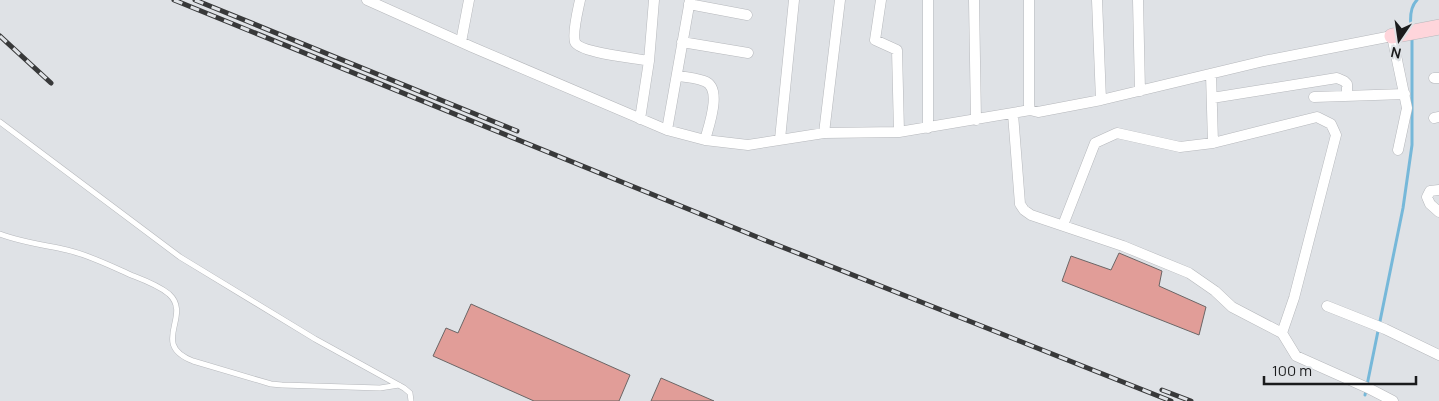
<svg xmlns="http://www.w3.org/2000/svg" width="1439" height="401" font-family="Manrope,sans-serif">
  <rect width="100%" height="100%" fill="#dfe2e6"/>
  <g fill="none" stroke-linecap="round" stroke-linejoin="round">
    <path stroke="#76b8d9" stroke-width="3" d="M1411 27C1410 18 1410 7 1417 0
      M1365 395 1403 208 1412 145V36"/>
  </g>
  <path fill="#e19d98" stroke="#6b6666" d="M1119 253 1162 271 1159 286 1206 307 1199 335 1062 281 1071 256 1111 270Z
    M471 304 630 375 619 401H534L433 356 446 328 458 333Z
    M661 378 714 401H651Z"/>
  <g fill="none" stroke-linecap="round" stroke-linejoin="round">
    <defs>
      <path id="lane" d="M0 122 180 257 315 339 404 388 410 393 411 401
        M0 234C22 242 44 245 67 250 89 255 111 266 131 275 144 280 158 285 169 294 193 316 149 344 193 361L271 384 282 385 380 388 399 385"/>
      <path id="street" d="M367 0 472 47 667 130 705 140 748 145 824 133 899 132 1030 110
        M580 0C578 10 572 33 575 42 580 53 636 58 649 61
        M881 0 875 40 897 50 899 132
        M974 0 976 120
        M1029 0V105L1030 110 1038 112 1101 100 1264 61 1392 36 1407 108 1398 150
        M1097 0 1101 100
        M1138 0 1140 91
        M689 4 747 15
        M461 42 469 0
        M682 42 748 53
        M1211 74 1213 143
        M677 76C686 77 696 78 704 81 723 87 709 125 705 140
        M1434 78H1439
        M1314 97 1405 94
        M1212 98 1337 78 1344 81 1347 84V96
        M1013 114 1020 204 1024 210 1031 215 1123 246 1189 273 1215 291 1232 307 1282 333 1296 356 1370 389 1393 401
        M1434 118 1439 117
        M640 119 649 61 654 0
        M928 128V0
        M667 130 690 0
        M824 133 840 0
        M780 139 794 0
        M1439 190 1430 191 1427 197 1430 204 1439 212
        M1063 225 1095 143 1117 133 1180 147 1213 143 1317 117 1331 124 1336 135 1294 298 1282 333
        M1327 306 1385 329 1439 355"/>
      <path id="secondary" d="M1392 36 1439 27"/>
    </defs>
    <use href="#lane" stroke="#b6b8bc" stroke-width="6"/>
    <use href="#street" stroke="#b6b8bc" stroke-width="11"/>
    <use href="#secondary" stroke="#b6b8bc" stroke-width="16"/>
    <use href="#lane" stroke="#fff" stroke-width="5"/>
    <use href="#street" stroke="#fff" stroke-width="10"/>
    <use href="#secondary" stroke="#fed5db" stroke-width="15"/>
    <defs>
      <path id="rail" d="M174 0 762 239 1171 401
        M195 0 517 131
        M0 36 51 83
        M1162 390 1191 401"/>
    </defs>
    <use href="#rail" stroke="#38393a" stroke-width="5"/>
    <use href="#rail" stroke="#dfe2e6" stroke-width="3" stroke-dasharray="9" stroke-linecap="butt"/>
  </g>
  <g transform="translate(1399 40) rotate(193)" stroke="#dfe2e6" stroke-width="4" paint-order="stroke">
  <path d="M0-4L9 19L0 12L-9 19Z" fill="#1a1b1c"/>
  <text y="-8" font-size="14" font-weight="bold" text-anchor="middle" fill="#1a1b1c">N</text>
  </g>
  <path d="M1264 376v8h152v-8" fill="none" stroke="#1a1b1c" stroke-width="2.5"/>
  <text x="1272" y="376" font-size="15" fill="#1a1b1c" stroke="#dfe2e6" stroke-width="4" paint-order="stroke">100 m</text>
</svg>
